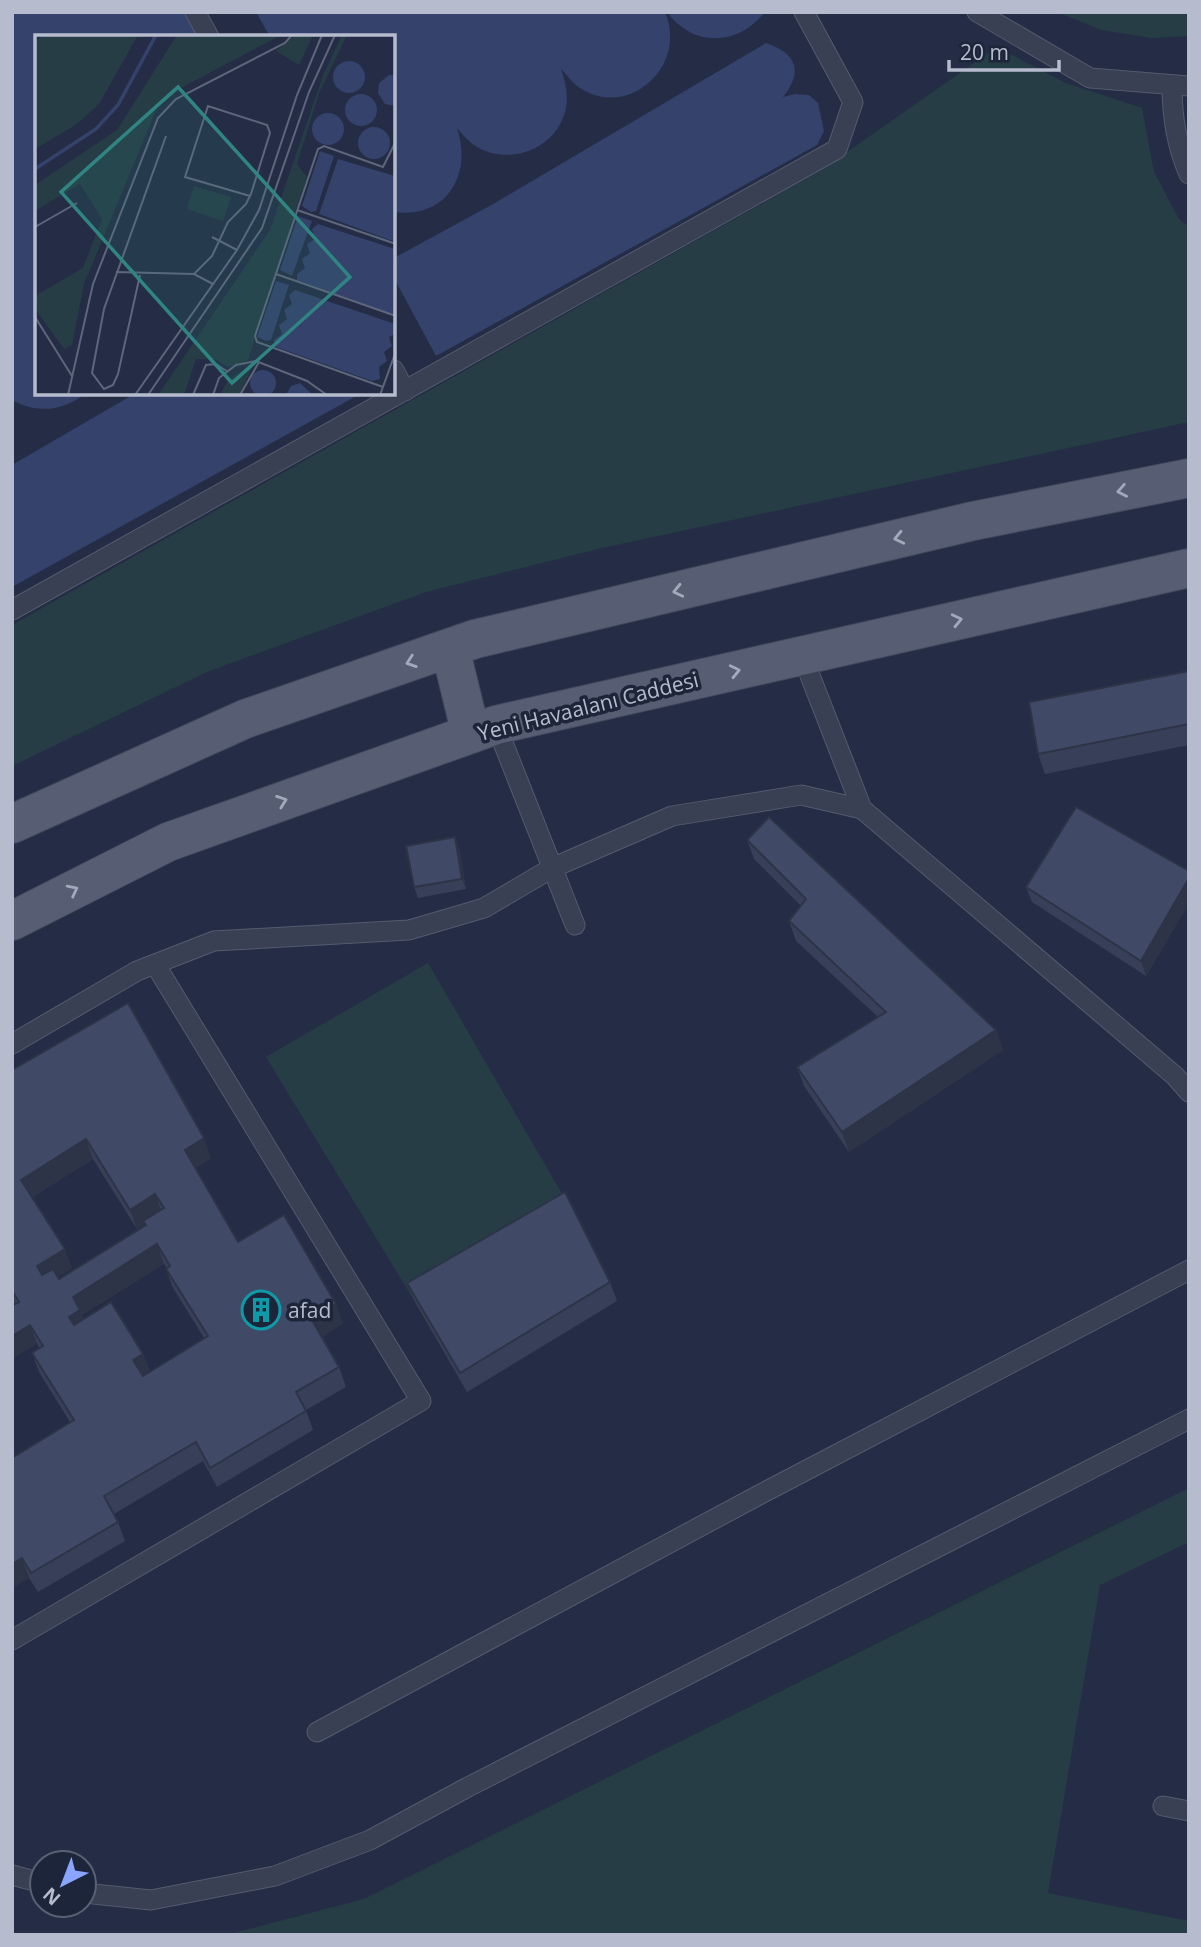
<svg xmlns="http://www.w3.org/2000/svg" width="1201" height="1947" font-family="'Open Sans',sans-serif">
  <rect width="100%" height="100%" fill="#242d45"/>
  <path fill="#263d46" d="M1057 12H1189V36L1151 38 1102 30Z
    M997 47 1066 83 1142 108 1154 172 1179 219 1189 227V422L602 548 426 592 207 672 12 766V625L820 171Z
    M428 963 572 1211 415 1302 266 1057Z
    M1189 1488V1542L1100 1585 1048 1893 1189 1921V1935H226L364 1899Z"/>
  <path fill="#34426c" d="M12 12H197L211 37H37V394H85C62 411 38 414 12 400Z
    M256 12H665C688 65 630 120 580 88 572 83 567 75 561 69 566 83 569 97 565 112 555 149 510 166 477 147 469 142 463 135 457 128 473 175 446 219 394 212V37H270Z
    M667 12H765C738 46 693 48 667 12Z
    M766 43C796 53 804 71 783 97L795 94 809 95 818 103 824 131 817 145 436 356 394 278V258L493 204Z
    M134 394H360L12 587V465Z"/>
  <g fill="none" stroke-linecap="round" stroke-linejoin="round">
    <defs>
      <path id="service" d="M195 12 209 37
        M977 12 1090 78 1189 86
        M1172 85C1172 116 1176 145 1189 174
        M394 370 405 391
        M12 610 837 149 853 102 804 12
        M802 655 862 809 1175 1076 1189 1092
        M496 725 575 925
        M12 1044 137 971 214 941 409 930 484 908 552 868 672 816 801 795 862 809
        M12 1640 421 1401 155 964
        M317 1732 759 1495 1189 1270
        M1163 1806 1189 1811
        M12 1875 42 1883
        M84 1893 151 1900 275 1876 370 1840 468 1787 1189 1419"/>
      <path id="primary" d="M450 648 471 734
        M12 824 245 719 475 639 973 521 1189 478
        M12 921 168 842 496 725 1189 568"/>
    </defs>
    <use href="#service" stroke="#545b6f" stroke-width="21"/>
    <use href="#primary" stroke="#42495e" stroke-width="40"/>
    <use href="#service" stroke="#394054" stroke-width="19"/>
    <use href="#primary" stroke="#575e74" stroke-width="38"/>
  </g>
  <path fill="#374058" fill-rule="evenodd" d="M1189 671V745L1045 774 1038 754Z
    M747 840 996 1030 1003 1050 849 1152 804 1086 797 1067 878 1017 796 941 789 921 801 906 754 859Z
    M459 847 466 889 418 898 414 887Z
    M1189 871V903L1146 976 1032 902 1026 887Z
    M12 1070 211 1158 195 1168 238 1242 343 1323 322 1337 339 1367 346 1387 306 1410 313 1430 217 1487 203 1461 114 1514 118 1522 125 1541 38 1592 29 1578 12 1588 70 1422 39 1372 32 1353 40 1349 15 1304V1303L12 1304ZM93 1159 137 1229 145 1224V1225L59 1279 58 1277 72 1268 32 1197ZM164 1264 167 1268 166 1269 173 1288 204 1338 150 1372 143 1354 84 1319 82 1315Z
    M610 1282 617 1301 467 1392 415 1302 407 1283Z"/>
  <path fill="#2d3447" d="M455 837 459 847 466 889 462 879Z
    M1189 878V903L1146 976 1141 961Z
    M996 1030 1003 1050 849 1152 842 1132Z
    M204 1138 211 1158 192 1169 185 1150Z
    M86 1139 93 1159 28 1199 21 1180Z
    M155 1194 162 1213 143 1221 145 1224 137 1229 130 1210Z
    M157 1244 164 1264 82 1315 88 1329 76 1337 69 1317 73 1297Z
    M65 1249 72 1268 44 1286 37 1266Z
    M336 1304 343 1323 320 1339 312 1320Z
    M30 1325 37 1344 12 1359V1336Z
    M143 1354 150 1373 140 1379 133 1360Z
    M22 1558 29 1578 12 1588V1564Z"/>
  <path fill="#404a66" stroke="#2d3447" stroke-width="2" fill-rule="evenodd" d="M1189 671V724L1038 754 1029 702Z
    M1076 807 1189 871V878L1141 961 1026 887Z
    M769 817 996 1030 842 1132 797 1067 886 1012 789 921 806 899 747 840Z
    M455 837 462 879 414 887 406 846Z
    M128 1003 204 1138 185 1150 238 1242 284 1215 336 1304 312 1320 339 1367 296 1392 306 1411 210 1468 196 1442 104 1496 118 1522 31 1573 22 1558 12 1564V1458L74 1420 32 1353 43 1346 30 1325 12 1336V1306L19 1302 12 1291V1070ZM86 1139 130 1210 155 1194 164 1208 143 1221 146 1225 59 1279 53 1269 42 1275 37 1266 65 1249 21 1180ZM157 1244 170 1266 166 1269 208 1336 143 1376 133 1360 143 1354 111 1302 74 1325 69 1317 80 1310 73 1297Z
    M565 1192 610 1282 460 1373 407 1283Z"/>
  <defs><path id="oneway-chevron" d="M-2-3.5L2.5 0L-2 3.5" fill="none" stroke-width="1.6" stroke-linecap="round" stroke-linejoin="round" transform="scale(1.75)"/></defs>
  <g stroke="#a3a9bc">
    <use href="#oneway-chevron" transform="translate(1122 491) rotate(169)"/>
    <use href="#oneway-chevron" transform="translate(899 538) rotate(167)"/>
    <use href="#oneway-chevron" transform="translate(678 591) rotate(167)"/>
    <use href="#oneway-chevron" transform="translate(957 620) rotate(-13)"/>
    <use href="#oneway-chevron" transform="translate(411 662) rotate(161)"/>
    <use href="#oneway-chevron" transform="translate(735 671) rotate(-13)"/>
    <use href="#oneway-chevron" transform="translate(282 801) rotate(-20)"/>
    <use href="#oneway-chevron" transform="translate(73 890) rotate(-27)"/>
  </g>
  <defs>
    <symbol id="building-ring" viewBox="-11 -11 22 22"><circle r="9.5" fill="#1d253a" stroke="#0f9aa8" stroke-width="1.5"/><path d="M-4-6H4V6H1V3H-1V6H-4ZM-2.5-4.3h1.7v1.8h-1.7ZM.8-4.3h1.7v1.8H.8ZM-2.5-1h1.7V.8h-1.7ZM.8-1h1.7V.8H.8Z" fill="#0f9aa8"/></symbol>
  </defs>
  <g fill-rule="evenodd">
    <use href="#building-ring" x="239" y="1288" width="44" height="44"/>
  </g>
  <g text-anchor="middle" dominant-baseline="central" stroke-width="7" stroke-linejoin="round" paint-order="stroke">
    <g font-size="21" fill="#b6bcce" stroke="#1d253a">
      <text transform="translate(588 706) rotate(-14)">Yeni Havaalanı Caddesi</text>
    </g>
    <g font-size="21" fill="#b6bcce" stroke="#1d253a" text-anchor="start">
      <text x="288" y="1310">afad</text>
    </g>
  </g>
  <g transform="translate(35 35)">
    <rect width="360" height="360" fill="#242d45"/>
    <path d="M9 0H103L64 69 42 89 0 114V6ZM142 0H246L148 52 122 73 49 249 37 310 29 314 0 274V261L48 233 67 184 45 149 0 176V150L82 95ZM261 0H278L264 30 241 16ZM307 0H312L284 58 262 129 272 142 213 325 193 332 180 324H161L149 360H123L235 195 289 38ZM159 151 196 162 188 186 152 174ZM212 333H217L204 360H185L194 344Z" fill="#263d46"/>
    <path d="M298 42a16 16 0 1 1 32 0a16 16 0 1 1-32 0ZM354 40H360V71L350 69 343 58 344 48ZM310 75a16 16 0 1 1 32 0a16 16 0 1 1-32 0ZM277 94a16 16 0 1 1 32 0a16 16 0 1 1-32 0ZM323 108a16 16 0 1 1 32 0a16 16 0 1 1-32 0ZM285 116 299 121 281 176 276 177 267 171ZM303 124 360 141V207L284 179ZM263 181 277 186 257 241 245 235ZM283 189 360 214V280L262 245V239L270 233 267 224 275 218 272 209 280 204 277 194ZM241 246 254 250 236 305 231 306 222 302ZM260 255 360 289V299L354 302 357 311 349 317 352 326 344 332 345 344 337 346 241 312 239 305 247 299 244 290 252 284 249 275 257 269 254 260ZM215 348a13 13 0 1 1 26 0a13 13 0 1 1-26 0ZM265 348 278 360H251L256 351Z" fill="#34426c"/>
    <path fill="none" stroke="#34426c" stroke-width="3.5" d="M0 134 61 94 83 70 121 0"/>
    <path fill="none" stroke="#5e667c" stroke-width="2" d="M262 175 361 209M0 192 42 168M177 202 202 215M81 237 159 239 178 249M159 239 177 221 193 187 211 169 216 159 235 98 232 90 173 71 150 142 215 161M241 239 361 281M105 240 83 339 78 350 69 354 57 338 69 274 131 101M0 282 37 341M348 352 222 307 220 301 283 114 289 111 348 132 361 106M33 360 58 249 123 83 141 64 250 8 257 0M100 360 202 215 224 175 262 60 287 0M113 360 227 193 274 57 300 0M158 360 171 330 181 329 193 337M178 360 184 343 201 330 221 326 272 346 292 360M205 360 224 327M345 360 361 316"/>
    <path fill="#308481" fill-opacity="0.15" stroke="#308481" stroke-width="3.5" d="M143 52 315 242 197 348 26 157Z"/>
    <rect width="360" height="360" fill="none" stroke="#b6bcce" stroke-width="3.5"/>
  </g>
  <rect width="1201" height="1947" fill="none" stroke="#b6bcce" stroke-width="28"/>
  <g transform="translate(63 1884) rotate(222)"><circle r="33" fill="#1d253a" stroke="#5a6175" stroke-width="2"/>
  <path d="M0-5L12 26L0 18L-12 26Z" fill="#8aa5ff"/>
  <text y="-10" font-size="19" font-weight="bold" text-anchor="middle" fill="#b6bcce">N</text>
  </g>
  <path d="M949 60v10h110v-10" fill="none" stroke="#b6bcce" stroke-width="3.5"/>
  <text x="960" y="60" font-size="21" fill="#b6bcce" stroke="#1d253a" stroke-width="5" paint-order="stroke">20 m</text>
</svg>
